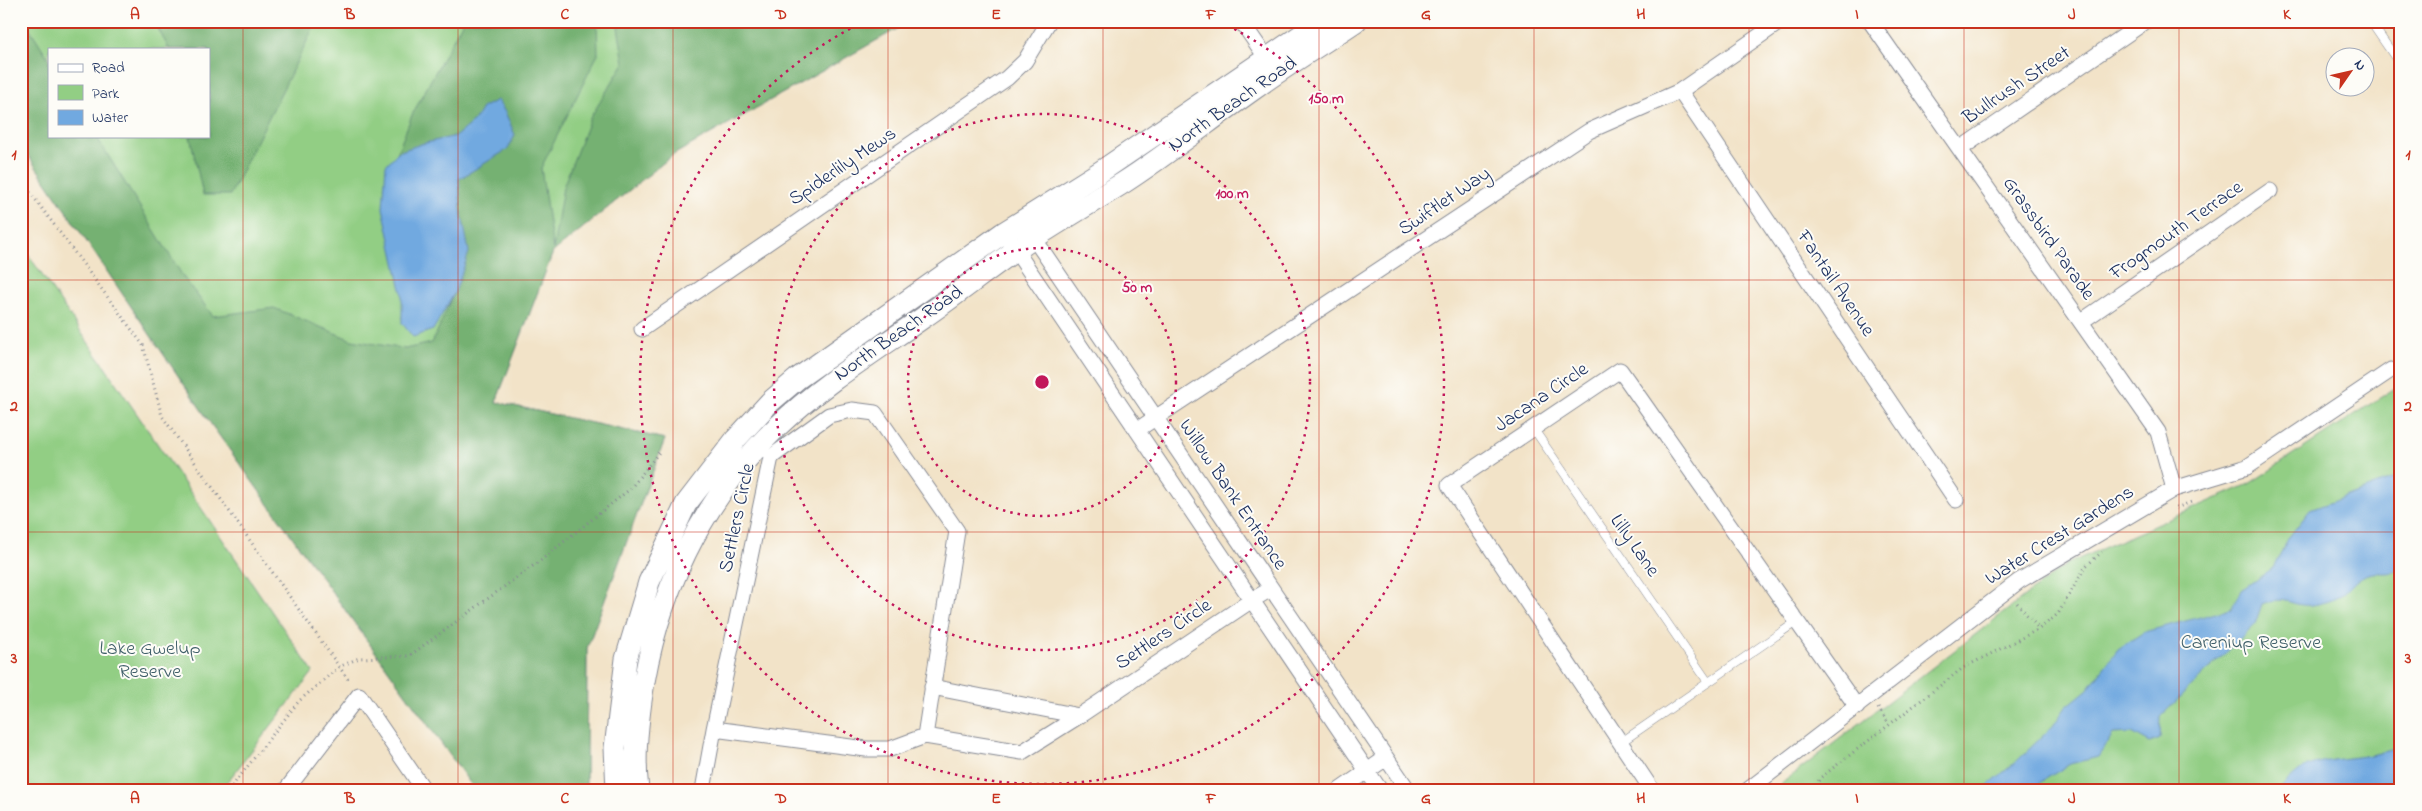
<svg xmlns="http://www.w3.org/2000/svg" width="2422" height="811" font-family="'Indie Flower',sans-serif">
  <rect width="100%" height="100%" fill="#fdfcf7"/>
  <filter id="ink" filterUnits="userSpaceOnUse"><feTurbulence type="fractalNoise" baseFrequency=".02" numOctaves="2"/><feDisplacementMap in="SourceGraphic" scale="10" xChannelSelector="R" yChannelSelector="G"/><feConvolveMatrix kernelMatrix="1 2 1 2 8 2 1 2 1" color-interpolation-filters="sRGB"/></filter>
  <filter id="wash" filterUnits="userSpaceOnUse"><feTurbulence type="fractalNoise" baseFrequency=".0096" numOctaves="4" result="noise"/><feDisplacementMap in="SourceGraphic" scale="20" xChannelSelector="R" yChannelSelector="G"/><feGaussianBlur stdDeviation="1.12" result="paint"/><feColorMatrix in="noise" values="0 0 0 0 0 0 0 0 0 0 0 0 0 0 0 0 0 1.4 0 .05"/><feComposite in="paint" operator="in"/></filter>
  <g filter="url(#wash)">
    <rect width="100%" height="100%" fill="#f2e3c8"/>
    <path fill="#92ce84" stroke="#567e71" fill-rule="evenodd" d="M21 21H911L673 155 553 252 496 402 665 439 587 648 586 790H475L213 427 21 145ZM49 49H209V136H49Z
      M21 244 313 672 221 790H21Z
      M2401 384V790H1773L2067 564 2249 484Z"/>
    <path fill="#75b172" stroke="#487068" d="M21 21H25L49 59V136H96L184 278 213 316 274 308 352 340 405 349 432 343 455 291 442 225 384 187 412 115 463 21H597L598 54 541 168 553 249 563 187 590 118 624 63 617 21H911L673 155 553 252 496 402 665 439 587 648 586 790H475L213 427 21 145Z
      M154 21H317L230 195H203L190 136H209V49H169Z"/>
    <path fill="#71a9e0" stroke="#466c9f" d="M497 100 505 112 515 135 508 149 459 179 461 210 469 252 455 292 433 330 413 337 402 323V294L383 208 386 165 398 152 421 144 456 136 475 120 482 108Z
      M2399 477H2401V566C2391 578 2380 570 2369 574 2356 577 2351 588 2341 595 2335 600 2319 604 2311 605 2291 607 2285 594 2262 604L2255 624 2161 716 2160 739 2150 743 2132 733 2113 734 2098 757 2070 764 2036 785 2034 790H1982L2017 761 2053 726 2066 707 2088 689 2118 649 2144 632 2231 609 2241 590 2273 568 2289 537 2310 510Z
      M2401 746V790H2280C2289 780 2301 767 2314 764 2343 756 2373 759 2401 746Z"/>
  </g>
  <g filter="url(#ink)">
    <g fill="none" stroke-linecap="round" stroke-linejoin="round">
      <defs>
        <path id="lane" d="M2370 21 2401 66
          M1533 428 1708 682
          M1620 743 1796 622"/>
        <path id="street" d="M1241 21 1272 66
          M1870 21 2158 432 2174 489
          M1680 91 1956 500
          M1960 149 2146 21
          M1029 231 1408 790
          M1010 242 1380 790
          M2082 321 2270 191
          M642 329 1007 78 1025 61 1049 21
          M852 410 875 413 957 531 925 736 890 749H866L714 729 771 457 829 415Z
          M1137 430 1589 131 1680 91 1781 21
          M932 687 1079 716
          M925 736 1022 752 1079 716 1252 600 1271 589
          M286 790 359 695 424 790
          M703 790 714 729
          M1340 790 1386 758
          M1652 790 1449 485 1620 370 1857 707
          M1748 790 2019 581 2174 489 2247 467 2391 370"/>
        <path id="secondary" d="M617 790 615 748 626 659 649 582 686 504 736 439 770 402 797 379 1003 233 1100 172 1322 21
          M638 790C634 759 637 731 641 701 655 598 701 500 777 427 822 384 874 352 924 317 956 295 987 270 1019 248 1053 225 1088 205 1123 183 1168 154 1210 120 1254 89 1287 65 1322 44 1356 21"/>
      </defs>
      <use href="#lane" stroke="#868993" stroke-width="9"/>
      <use href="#street" stroke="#868993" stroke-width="17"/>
      <use href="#secondary" stroke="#868993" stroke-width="23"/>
      <path stroke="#868993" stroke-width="3" stroke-dasharray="1 4" stroke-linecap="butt" d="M21 180 143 345 162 416 350 682
        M2176 508 2194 501
        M2017 603 2039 629
        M1878 708 1889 724
        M229 790 299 701 339 667 359 658 409 656 541 560 630 489 660 451
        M1814 790 1820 778 1963 668 2039 629 2058 614 2086 566 2102 552"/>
      <use href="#lane" stroke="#fff" stroke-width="8"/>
      <use href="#street" stroke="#fff" stroke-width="15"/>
      <use href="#secondary" stroke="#fff" stroke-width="21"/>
    </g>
  </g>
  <path fill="none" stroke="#c8321e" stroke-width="1" stroke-opacity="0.55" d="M243 21V790M458 21V790M673 21V790M888 21V790M1103 21V790M1319 21V790M1534 21V790M1749 21V790M1964 21V790M2179 21V790M21 280H2401M21 532H2401"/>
  <g fill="none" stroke="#c2185b" stroke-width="2.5" stroke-dasharray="2.5 5">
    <circle cx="1042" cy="382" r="134"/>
    <circle cx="1042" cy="382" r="268"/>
    <path d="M1221 22A402 402 0 1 1 863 22"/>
  </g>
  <g text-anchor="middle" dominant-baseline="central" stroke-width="4" stroke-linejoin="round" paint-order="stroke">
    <g font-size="20" fill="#1b2f5e" stroke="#fdfcf7">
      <text transform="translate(2017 86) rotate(-34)">Bullrush Street</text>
      <text transform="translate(1233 105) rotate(-35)">North Beach Road</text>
      <text transform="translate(843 167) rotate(-34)">Spiderlily Mews</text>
      <text transform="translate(1445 202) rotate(-34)">Swiftlet Way</text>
      <text transform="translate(2177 231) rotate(-35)">Frogmouth Terrace</text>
      <text transform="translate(2048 239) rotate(55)">Grassbird Parade</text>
      <text transform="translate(1835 284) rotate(56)">Fantail Avenue</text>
      <text transform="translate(899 334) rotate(-35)">North Beach Road</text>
      <text transform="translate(1542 398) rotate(-34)">Jacana Circle</text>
      <text transform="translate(1232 495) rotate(56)">Willow Bank Entrance</text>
      <text transform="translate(738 518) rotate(-78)">Settlers Circle</text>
      <text transform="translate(2060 536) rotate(-32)">Water Crest Gardens</text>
      <text transform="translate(1634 546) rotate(55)">Lilly Lane</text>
      <text transform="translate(1164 635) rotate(-34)">Settlers Circle</text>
    </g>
    <g font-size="20" fill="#3f5f69" stroke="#fdfcf7">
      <text x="2251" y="643">Careniup Reserve</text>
      <text x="150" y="649">Lake Gwelup<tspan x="150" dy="23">Reserve</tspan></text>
    </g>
  </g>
  <circle cx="1042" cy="382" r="8" fill="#c2185b" stroke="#fdfcf7" stroke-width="2.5"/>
  <g font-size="15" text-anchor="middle" font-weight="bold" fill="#c2185b" stroke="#fdfcf7" stroke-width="4" stroke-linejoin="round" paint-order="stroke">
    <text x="1326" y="103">150 m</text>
    <text x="1232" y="198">100 m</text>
    <text x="1137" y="292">50 m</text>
  </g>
  <rect width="2422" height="811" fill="none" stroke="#fdfcf7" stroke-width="55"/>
  <rect x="48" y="48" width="162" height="90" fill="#fdfcf7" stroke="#a3aaba"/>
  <rect x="58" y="64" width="25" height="8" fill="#ffffff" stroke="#a3aaba"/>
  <text x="92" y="72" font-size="15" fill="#1b2f5e">Road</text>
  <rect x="58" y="85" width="25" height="15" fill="#92ce84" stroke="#a3aaba"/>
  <text x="92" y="98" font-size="15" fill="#1b2f5e">Park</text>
  <rect x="58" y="110" width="25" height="15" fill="#71a9e0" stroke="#a3aaba"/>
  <text x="92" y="122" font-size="15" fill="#1b2f5e">Water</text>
  <g transform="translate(2350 72) rotate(56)"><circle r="24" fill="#fdfcf7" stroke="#a3aaba"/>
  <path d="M0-4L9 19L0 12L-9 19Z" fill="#c8321e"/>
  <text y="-8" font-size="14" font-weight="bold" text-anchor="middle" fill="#1b2f5e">N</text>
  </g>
  <rect x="28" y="28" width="2366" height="756" fill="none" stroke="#c8321e" stroke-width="2"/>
  <g font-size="16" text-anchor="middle" font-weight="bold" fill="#c8321e">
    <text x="135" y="19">A</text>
    <text x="350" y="19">B</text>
    <text x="565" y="19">C</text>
    <text x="781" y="19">D</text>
    <text x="996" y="19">E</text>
    <text x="1211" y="19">F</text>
    <text x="1426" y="19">G</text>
    <text x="1641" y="19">H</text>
    <text x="1857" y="19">I</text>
    <text x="2072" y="19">J</text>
    <text x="2287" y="19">K</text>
    <text x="14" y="159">1</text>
    <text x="2408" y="159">1</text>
    <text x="14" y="411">2</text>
    <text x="2408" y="411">2</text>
    <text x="14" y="663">3</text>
    <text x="2408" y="663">3</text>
    <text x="135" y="803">A</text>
    <text x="350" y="803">B</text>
    <text x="565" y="803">C</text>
    <text x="781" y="803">D</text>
    <text x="996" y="803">E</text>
    <text x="1211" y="803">F</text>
    <text x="1426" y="803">G</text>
    <text x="1641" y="803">H</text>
    <text x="1857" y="803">I</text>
    <text x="2072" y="803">J</text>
    <text x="2287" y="803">K</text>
  </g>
</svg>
